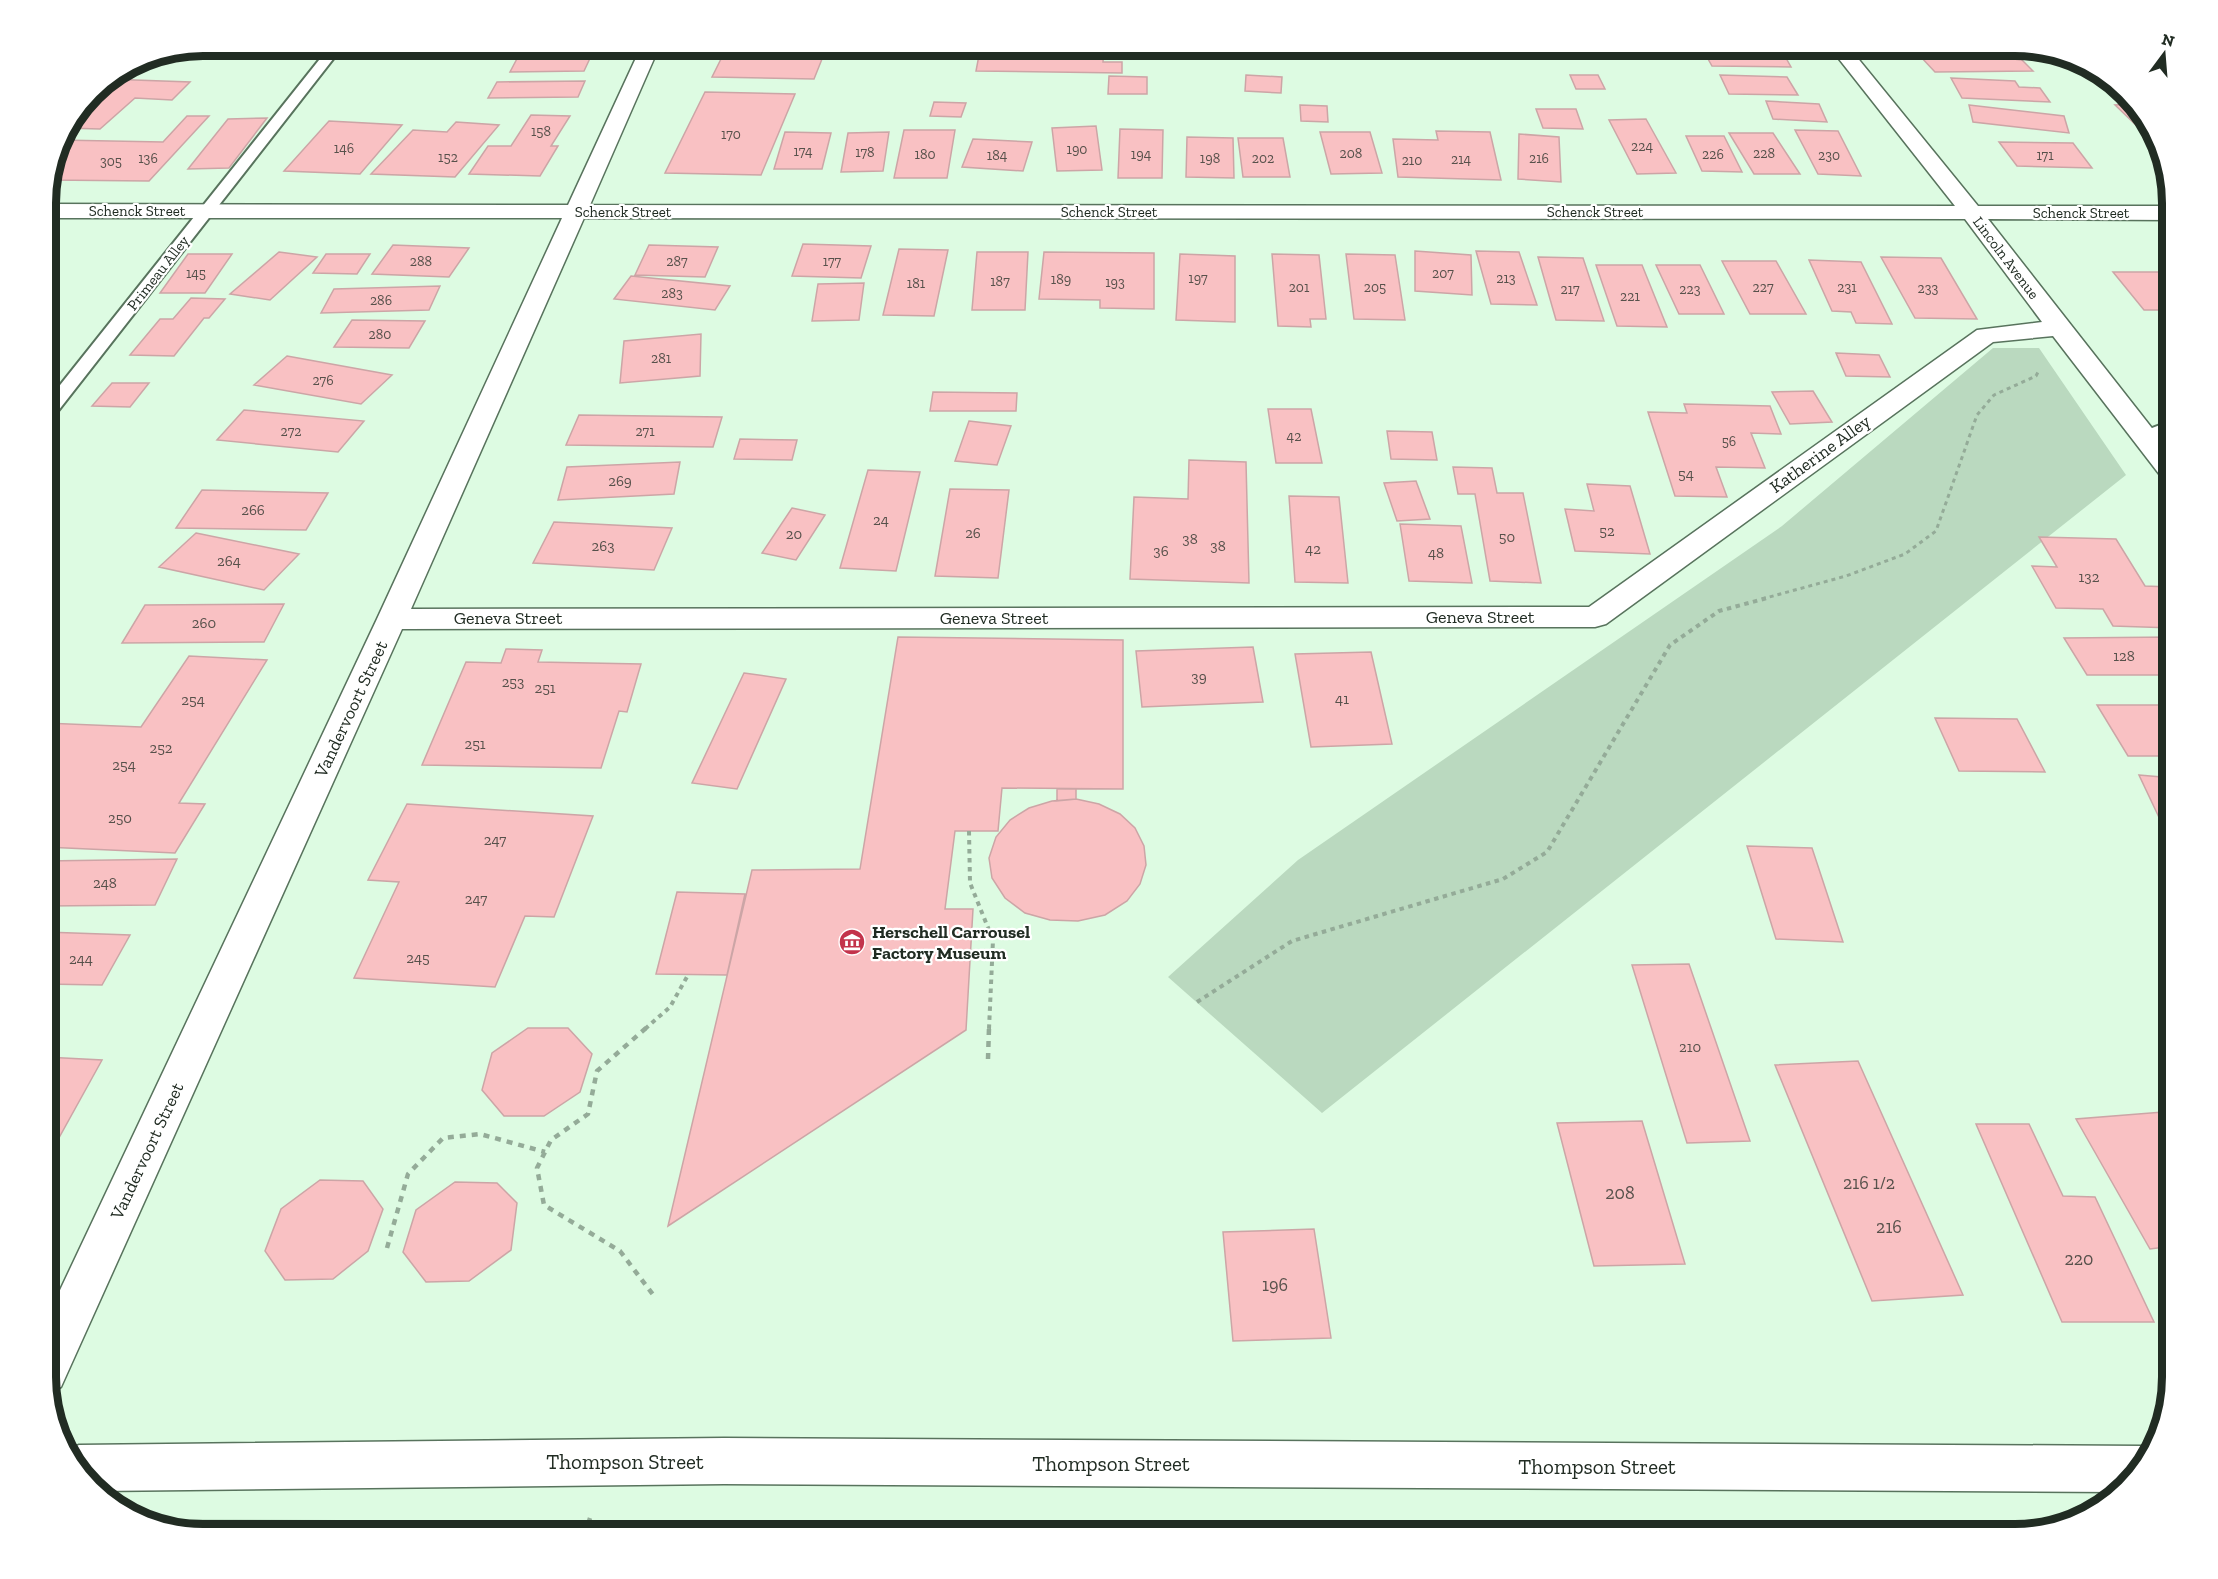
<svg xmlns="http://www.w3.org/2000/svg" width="2218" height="1579" font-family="'Zilla Slab',serif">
  <rect width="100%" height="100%" fill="#ddfbe2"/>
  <path fill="#bad9bf" d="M1993 348H2039L2126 475 1322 1113 1168 977 1298 860 1782 526Z
    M138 1519 724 1522 711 1534H202L151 1526Z"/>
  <path fill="#f9c1c3" stroke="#cca5a6" stroke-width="1.5" d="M733 45H798L795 49Z
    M975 45H1017V49H974Z
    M1079 45H1104L1103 62H1122V73L976 71 980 50 1079 52Z
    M874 49V55L852 56 853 50Z
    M1703 50 1782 51 1791 67 1712 66Z
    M592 54 584 71 510 72 519 55Z
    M2017 55 2033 71 1935 72 1920 56Z
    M722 57 822 59 814 79 712 77Z
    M1246 75 1282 77 1281 93 1245 91Z
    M1570 75H1598L1605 89H1576Z
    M1720 75 1787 77 1798 95 1729 94Z
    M1109 76 1147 77V94H1108Z
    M1951 78 2015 81 2019 87 2040 88 2050 102 1962 98Z
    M106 79 190 82 172 100 135 98 100 129 65 128 98 84Z
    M585 81 578 97 488 98 497 82Z
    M705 92 795 94 761 175 665 173Z
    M1766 101 1819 104 1827 122 1773 119Z
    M934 102 966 103 961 117 930 116Z
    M2134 104 2153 129H2140L2115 105Z
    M1300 105 1327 106 1328 122 1301 121Z
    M1969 105 2064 116 2069 133 1973 122Z
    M1536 109H1576L1583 129 1543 128Z
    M531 115 570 116 551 146H558L540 176 469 174 488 146H511Z
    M187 116H209L149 181 49 180 59 140 163 142Z
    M267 118 229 168 188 169 228 119Z
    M1646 119 1676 173 1637 174 1609 120Z
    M329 121 402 125 360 174 284 171Z
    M456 122 499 125 455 177 371 174 413 130 447 132Z
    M1096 126 1102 170 1057 171 1052 128Z
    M1120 129 1163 130 1162 178H1118Z
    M904 130H955L947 178H894Z
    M1795 130 1838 131 1861 176 1818 174Z
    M1436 131 1490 132 1501 180 1398 177 1393 139 1438 140Z
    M785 132 831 133 822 169H774Z
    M889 132 883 171 841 172 848 133Z
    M1320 132H1370L1382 173 1331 174Z
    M1729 133H1773L1800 174H1754Z
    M1519 134 1559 137 1561 182 1518 179Z
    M1686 136H1724L1742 172 1702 171Z
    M1187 137 1233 138 1234 178 1186 177Z
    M1238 138H1283L1290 177H1243Z
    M973 139 1032 142 1023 171 962 167Z
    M1999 142 2073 143 2092 168 2017 166Z
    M803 244 871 246 861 278 792 276Z
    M393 245 469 248 449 277 372 274Z
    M649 245 718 247 705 277 635 275Z
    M899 249 948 250 934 316 883 315Z
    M1415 251 1471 255 1472 295 1415 291Z
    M1476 251 1519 252 1537 305 1491 304Z
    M279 252 317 257 270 300 230 294Z
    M977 252H1028L1025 310H972Z
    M1044 252 1154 253V309L1100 308V300L1039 299Z
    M188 254H232L205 293H160Z
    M326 254H370L357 274 313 273Z
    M1180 254 1235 256V322L1176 320Z
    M1272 254 1319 255 1326 319H1310L1311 327 1278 326Z
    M1346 254 1395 255 1405 320 1354 319Z
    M1538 257 1583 258 1604 321 1556 320Z
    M1881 257 1941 258 1977 319 1915 318Z
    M1809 260 1861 262 1892 324 1856 323 1851 312 1832 311Z
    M1722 261H1776L1806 314H1750Z
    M1596 265H1642L1667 327 1617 326Z
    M1656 265H1700L1724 314H1679Z
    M2113 272H2173V310H2144Z
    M631 276 730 286 715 310 614 299Z
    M864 283 859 320 812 321 818 284Z
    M440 286 429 310 321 313 334 289Z
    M191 298 225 299 209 318H204L174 356 130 355 160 319H173Z
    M352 320 425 321 409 348 334 347Z
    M701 334 700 376 620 383 624 341Z
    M1836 353 1879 355 1890 377 1846 376Z
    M287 356 392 375 361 404 254 385Z
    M112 383H149L130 407 92 406Z
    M1813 391 1832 422 1790 424 1772 392Z
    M933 392 1017 393 1016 411H930Z
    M1684 404 1770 406 1781 434 1751 433 1765 468 1716 467 1727 497 1675 496 1648 412 1687 413Z
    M1268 409H1311L1322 463H1276Z
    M244 410 364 421 338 452 217 440Z
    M579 415 722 417 713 447 566 445Z
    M969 421 1011 426 997 465 955 461Z
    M1387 431 1432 432 1437 460 1391 459Z
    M740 439 797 440 792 460 734 459Z
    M1189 460 1246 462 1249 583 1130 579 1134 497 1188 499Z
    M680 462 674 494 558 500 567 467Z
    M1453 467 1492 468 1497 493H1523L1541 583 1490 581 1475 494H1458Z
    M868 470 920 472 896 571 840 568Z
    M1416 481 1430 519 1397 521 1384 483Z
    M1587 484 1630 486 1650 554 1575 551 1565 509 1594 511Z
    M950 489 1009 490 998 578 935 576Z
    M202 490 328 493 306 530 176 528Z
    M1289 496 1339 497 1348 583 1295 582Z
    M792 508 825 515 796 560 762 553Z
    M554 522 672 528 654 570 533 563Z
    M1400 524 1461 526 1472 583 1409 581Z
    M196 533 299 554 264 590 159 567Z
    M2039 537 2116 539 2145 586 2171 587 2173 589V628L2113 626 2103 609 2056 608 2032 566 2057 567Z
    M284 604 264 642 122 643 145 605Z
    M898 637 1123 640V789L1002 788 998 831H955L945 909H973L966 1030 668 1226 752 870 860 869Z
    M2173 637V675H2087L2064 638Z
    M1253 647 1263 702 1142 707 1136 651Z
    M506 649 542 650 538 662 641 664 627 712 619 711 601 768 422 765 466 662 501 663Z
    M1371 652 1392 744 1311 747 1295 654Z
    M189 656 267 660 179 803 205 804 175 853 45 847V723L141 727Z
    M744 673 786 679 737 789 692 783Z
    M2097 705H2173V756H2128Z
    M1935 718 2017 719 2045 772 1959 771Z
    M2139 775 2173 778V847Z
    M1057 789H1076V799L1057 801Z
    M1076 799 1099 804 1120 814 1135 828 1144 846 1146 865 1140 884 1127 901 1105 915 1078 921 1050 920 1025 913 1005 898 992 878 989 858 996 837 1010 820 1029 808 1052 801Z
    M407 804 593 816 554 917 525 916 495 987 354 978 399 882 368 880Z
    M1747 846 1812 848 1843 942 1776 939Z
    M177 859 155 905 45 906V861Z
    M677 892 745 894 727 975 656 974Z
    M45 932 130 935 102 985 45 984Z
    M1689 964 1750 1141 1687 1143 1632 965Z
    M528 1028H568L592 1054 580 1092 544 1116H504L482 1090 492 1053Z
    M45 1057 102 1060 45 1163Z
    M1858 1061 1963 1295 1872 1301 1775 1065Z
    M2163 1112 2173 1128V1246L2150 1249 2076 1119Z
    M1642 1121 1685 1264 1594 1266 1557 1123Z
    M1976 1124H2029L2063 1196 2095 1197 2154 1322H2062Z
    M320 1180 363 1181 383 1209 368 1251 333 1279 285 1280 265 1251 281 1209Z
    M455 1182 497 1183 517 1203 511 1250 469 1281 426 1282 403 1252 416 1210Z
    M1314 1229 1331 1338 1233 1341 1223 1232Z"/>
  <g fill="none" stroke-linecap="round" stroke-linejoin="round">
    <defs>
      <path id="service" d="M331 45H344L51 420 45 421V404Z
        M2173 420V431L2151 441H2139L2136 437 2139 433Z"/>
      <path id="minor" d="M642 45H660L590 205 1955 206 1828 45H1847L1978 206H2173V220L1988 219 2173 455V481L2163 479 2053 336 1993 342 1606 624 1595 627 402 629 61 1387 47 1392 45 1322 377 619 562 218H45V204L568 205ZM584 218 1965 219 2042 322 1977 330 1589 607 411 609Z
        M724 1438 2143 1446 2153 1450 2141 1472 2117 1492 724 1484 98 1491 65 1451 79 1445Z"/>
    </defs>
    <use href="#service" stroke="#58735d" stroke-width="4"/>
    <use href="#minor" stroke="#58735d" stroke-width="3"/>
    <path stroke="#94ab98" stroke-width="3" stroke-dasharray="4 4" stroke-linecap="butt" d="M1762 599 1846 576 1905 554 1936 531 1977 415 1994 395 2036 376 2039 370"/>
    <path stroke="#94ab98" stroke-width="4" stroke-dasharray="4.5 4.5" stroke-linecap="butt" d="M969 831 970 883 993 940 989 1029
      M1197 1002 1292 941 1503 879 1547 852 1670 645 1719 611 1767 598
      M645 1029 670 1007 688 975"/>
    <path stroke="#94ab98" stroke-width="4.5" stroke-dasharray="6 6" stroke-linecap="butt" d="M646 1028 597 1071 588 1114 551 1140 537 1168 544 1205 620 1251 654 1296
      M988 1059 989 1028
      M387 1248 408 1174 443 1138 480 1134 545 1152
      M585 1534 590 1518"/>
    <use href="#service" fill="#fff" fill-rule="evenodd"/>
    <use href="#minor" fill="#fff" fill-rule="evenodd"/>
  </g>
  <defs>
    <symbol id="museum-disc" viewBox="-11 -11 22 22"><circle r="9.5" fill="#c3334b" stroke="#fff"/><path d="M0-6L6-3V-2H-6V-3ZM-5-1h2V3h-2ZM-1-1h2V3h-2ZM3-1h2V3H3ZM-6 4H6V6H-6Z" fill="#fff"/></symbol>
  </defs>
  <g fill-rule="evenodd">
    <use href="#museum-disc" x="837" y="927" width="30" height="30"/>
  </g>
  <g text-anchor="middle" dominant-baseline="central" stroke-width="4.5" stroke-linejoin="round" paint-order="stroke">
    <g font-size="14" fill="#57514b">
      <text x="541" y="131">158</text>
      <text x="731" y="134">170</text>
      <text x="1642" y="146">224</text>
      <text x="344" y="148">146</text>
      <text x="1077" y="149">190</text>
      <text x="803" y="151">174</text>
      <text x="865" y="152">178</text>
      <text x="1351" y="153">208</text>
      <text x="1764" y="153">228</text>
      <text x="925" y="154">180</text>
      <text x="1141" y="154">194</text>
      <text x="1713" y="154">226</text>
      <text x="997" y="155">184</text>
      <text x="1829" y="155">230</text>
      <text x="2045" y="155">171</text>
      <text x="448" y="157">152</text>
      <text x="148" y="158">136</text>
      <text x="1210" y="158">198</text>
      <text x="1263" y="158">202</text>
      <text x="1539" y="158">216</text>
      <text x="1461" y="159">214</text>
      <text x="1412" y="160">210</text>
      <text x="111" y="161">305</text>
      <text x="421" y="261">288</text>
      <text x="677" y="261">287</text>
      <text x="832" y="261">177</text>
      <text x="196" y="273">145</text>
      <text x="1443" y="273">207</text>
      <text x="1198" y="278">197</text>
      <text x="1506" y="278">213</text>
      <text x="1061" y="279">189</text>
      <text x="1000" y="281">187</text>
      <text x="1115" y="282">193</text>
      <text x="916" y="283">181</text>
      <text x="1299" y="287">201</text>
      <text x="1375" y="287">205</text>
      <text x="1763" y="287">227</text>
      <text x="1847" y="287">231</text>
      <text x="1928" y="288">233</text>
      <text x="1570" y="289">217</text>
      <text x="1690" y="289">223</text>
      <text x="672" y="293">283</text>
      <text x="1630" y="296">221</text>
      <text x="381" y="300">286</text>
      <text x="380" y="334">280</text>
      <text x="661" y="358">281</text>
      <text x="323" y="380">276</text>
      <text x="291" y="431">272</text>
      <text x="645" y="431">271</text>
      <text x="1294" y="436">42</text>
      <text x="1729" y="441">56</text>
    </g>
    <g font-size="15" fill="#212c23" stroke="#fff">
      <text x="137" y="211">Schenck Street</text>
      <text x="623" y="212">Schenck Street</text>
      <text x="1109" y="212">Schenck Street</text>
      <text x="1595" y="212">Schenck Street</text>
      <text x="2081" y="213">Schenck Street</text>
      <text transform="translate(2006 258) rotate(53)">Lincoln Avenue</text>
      <text transform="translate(158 273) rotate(-52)">Primeau Alley</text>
    </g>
    <g font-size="15" fill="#57514b">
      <text x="1686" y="474">54</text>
      <text x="620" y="481">269</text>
      <text x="253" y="510">266</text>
      <text x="881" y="520">24</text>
      <text x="1607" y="531">52</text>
      <text x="973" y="533">26</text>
      <text x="794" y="534">20</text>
      <text x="1507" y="537">50</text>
      <text x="1190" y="539">38</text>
      <text x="603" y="546">263</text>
      <text x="1218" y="546">38</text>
      <text x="1313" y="549">42</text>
      <text x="1161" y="551">36</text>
      <text x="1436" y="553">48</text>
      <text x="229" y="561">264</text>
      <text x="2089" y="577">132</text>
      <text x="204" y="623">260</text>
      <text x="2124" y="656">128</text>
      <text x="1199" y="677">39</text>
      <text x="513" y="682">253</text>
      <text x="545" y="688">251</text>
      <text x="1342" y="699">41</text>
      <text x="193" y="700">254</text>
      <text x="475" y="744">251</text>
      <text x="161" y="748">252</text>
      <text x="124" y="765">254</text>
      <text x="120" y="818">250</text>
      <text x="495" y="840">247</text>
      <text x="105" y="883">248</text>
      <text x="476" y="899">247</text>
      <text x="418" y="958">245</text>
      <text x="81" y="959">244</text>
      <text x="1690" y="1047">210</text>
    </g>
    <g font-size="18" fill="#212c23" stroke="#fff">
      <text transform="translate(1820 454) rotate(-36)">Katherine Alley</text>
      <text x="1480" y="617">Geneva Street</text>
      <text x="508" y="618">Geneva Street</text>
      <text x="994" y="618">Geneva Street</text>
      <text transform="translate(351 709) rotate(-65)">Vandervoort Street</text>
      <text transform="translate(147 1151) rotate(-65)">Vandervoort Street</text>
    </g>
    <g font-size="18" font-weight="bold" fill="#212c23" stroke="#fff" text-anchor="start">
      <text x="872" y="932">Herschell Carrousel<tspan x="872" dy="21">Factory Museum</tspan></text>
    </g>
    <g font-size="18" fill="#57514b">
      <text x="1869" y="1183">216 1/2</text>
      <text x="1620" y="1193">208</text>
      <text x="1889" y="1227">216</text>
      <text x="2079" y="1259">220</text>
      <text x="1275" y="1285">196</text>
    </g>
    <g font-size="21" fill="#212c23" stroke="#fff">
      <text x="625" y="1461">Thompson Street</text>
      <text x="1111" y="1463">Thompson Street</text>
      <text x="1597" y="1466">Thompson Street</text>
    </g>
  </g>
  <path d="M0 0H2218V1579H0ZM203 56H2015A147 147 0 0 1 2162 203V1377A147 147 0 0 1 2015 1524H203A147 147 0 0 1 56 1377V203A147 147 0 0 1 203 56Z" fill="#fff" fill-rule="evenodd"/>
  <path fill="none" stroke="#212c23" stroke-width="8" d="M203 56H2015A147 147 0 0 1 2162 203V1377A147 147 0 0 1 2015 1524H203A147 147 0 0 1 56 1377V203A147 147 0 0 1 203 56Z"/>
  <g transform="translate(2164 54) rotate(16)" stroke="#ffffff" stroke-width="4.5" paint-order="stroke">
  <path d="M0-4.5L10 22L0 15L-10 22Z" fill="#212c23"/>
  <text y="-9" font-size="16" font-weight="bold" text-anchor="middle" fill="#212c23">N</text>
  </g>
</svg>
